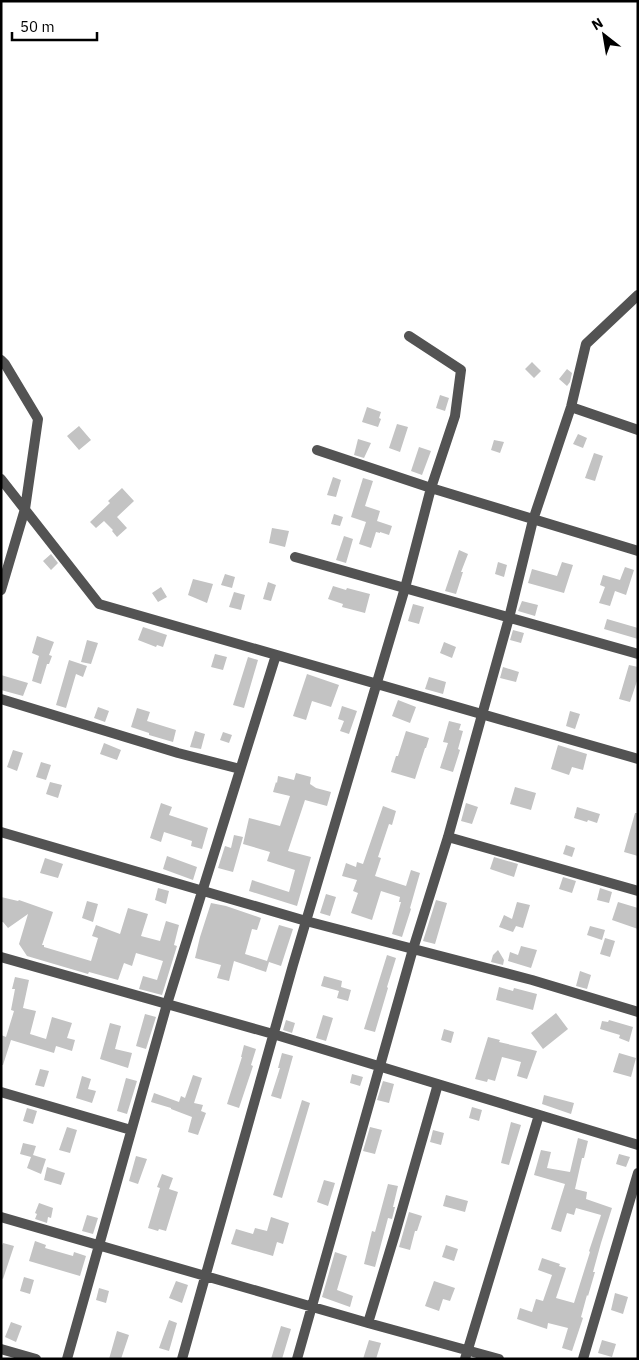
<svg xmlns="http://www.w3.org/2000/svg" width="639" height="1360" font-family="'IBM Plex Sans',sans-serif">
  <rect width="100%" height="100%" fill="#fff"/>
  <path fill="#c3c3c3" d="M532 362 541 371 534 378 525 369Z
    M567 369 572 373 570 382 567 386 559 379Z
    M440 395 449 398 445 411 436 408Z
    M367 407 381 412 379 418 381 419 378 427 362 422Z
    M397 424 408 427 400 452 389 448Z
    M79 426 91 440 79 450 67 436Z
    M578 434 587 438 583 448 573 444Z
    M358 439 371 443 364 458 354 455Z
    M494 440 504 442 500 453 491 450Z
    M419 447 431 451 422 475 411 471Z
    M594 453 603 456 595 481 585 478Z
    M333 477 341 480 336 497 327 495Z
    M363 478 373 481 365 506 380 511 377 521 392 526 389 535 380 532V533L376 532 371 548 359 544 366 522 351 517Z
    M122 488 134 501 117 517 127 528 117 537 112 531 113 530 104 521 96 528 90 522 110 503 108 501Z
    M334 514 343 517 340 526 331 524Z
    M272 528 289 531 285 547 269 543Z
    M344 536 353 539 346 563 336 560Z
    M459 550 468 554 461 572H463L456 594 445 591Z
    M51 554 58 563 51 570 43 561Z
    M498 562 507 565 504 577 495 574Z
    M562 562 573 565 564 593 528 583 532 569 557 576Z
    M625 567 634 570 626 595 615 591 610 606 599 603 605 587 600 585 603 575 620 580Z
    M225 574 235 577 232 588 221 585Z
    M193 579 213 584 207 603 188 595Z
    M268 582 276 585 271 601 263 599Z
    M333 586 346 590 347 588 370 594 365 613 342 607 343 604 328 599Z
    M161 587 167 597 158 602 152 593Z
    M234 592 245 595 241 610 229 607Z
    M522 601 538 605 535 616 518 611Z
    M413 604 424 607 419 624 408 621Z
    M607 619 638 628V639L604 629Z
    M143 627 167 635 163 647 157 645 156 647 138 640Z
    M513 630 524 633 521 643 510 640Z
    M37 636 54 642 49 655 52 656 49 664H47L41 684 32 681 39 656 32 653Z
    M87 640 98 643 91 664 81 662Z
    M444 642 456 647 452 658 440 653Z
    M215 654 227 657 223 670 211 667Z
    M248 657 258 660 244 708 233 705Z
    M69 660 87 666 83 677 76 674 66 708 56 705Z
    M629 665 638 667V678L630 702 619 699Z
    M503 667 519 672 516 682 500 678Z
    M307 674 339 685 331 707 312 701 306 720 293 716Z
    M1 675 28 683 23 696 1 690Z
    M429 677 446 682 443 694 425 689Z
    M398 700 416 707 410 723 392 716Z
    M342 706 357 711 349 734 340 731 344 721 338 719Z
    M98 707 109 711 105 722 94 718Z
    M137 708 150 712 147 721 176 730 173 742 149 735V733L131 727Z
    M570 711 580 714 575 729 566 726Z
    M449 721 461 724 459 730 463 731 458 749 460 750 453 772 440 768 448 743 443 742Z
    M195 731 205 734 201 749 190 747Z
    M406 731 429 738 426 748H425L415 779 391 772 396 756H398Z
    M223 732 232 735 229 743 220 740Z
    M104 743 121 750 117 760 100 754Z
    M558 745 587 754 583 770 572 767 569 775 551 769Z
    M13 750 23 753 17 771 7 767Z
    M41 762 51 765 46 780 36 777Z
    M296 773 311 777 310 784 316 788 331 792 327 806 305 800 288 851 311 857 297 906 249 891 252 880 289 892 295 870 267 861 270 852 243 844 249 818 280 826 290 796 273 792 276 782 277 783 278 776 294 780Z
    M50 782 62 785 58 798 46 794Z
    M515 787 536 793 531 810 510 804Z
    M161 803 172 807 169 815 208 828 202 849 191 846 192 841 164 832 161 842 150 838Z
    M466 803 478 807 472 824 461 821Z
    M383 806 396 811 392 825 389 824 378 857 381 858 375 876 406 886 411 870 420 873 410 908 411 909 402 937 392 934 401 902H399L400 897 381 891 372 920 351 913 358 893 353 891 357 880 342 876 346 863 356 867 357 862 363 864Z
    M577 807 600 814 597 823 588 820 587 822 574 818Z
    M635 813H638V856L624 852Z
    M234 835 243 837 233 872 218 868 225 846 231 848Z
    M566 845 575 848 572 857 563 854Z
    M167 856 197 867 193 880 163 869Z
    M494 857 518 864 514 877 490 869Z
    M45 858 63 864 58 878 40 873Z
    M563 877 576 881 572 893 559 889Z
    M158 888 169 891 166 904 155 900Z
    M600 888 612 892 609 903 597 900Z
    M326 894 336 897 330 916 320 913Z
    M1 897 18 901 19 900 53 912 42 945H44V947L91 961 98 938 92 936 96 925 120 934 128 908 148 914 141 936 160 941 166 921 179 925 174 945 177 946 162 995 139 989 143 976 157 980 163 961 136 953 132 966 124 963 118 980 89 972 88 974 27 956 19 944 28 914 8 928 3 922H1Z
    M436 900 447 903 435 944 423 941Z
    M87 901 98 904 93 922 82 918Z
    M517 902 530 905 523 928 516 926 513 932 499 927 504 915 512 919Z
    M618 902 638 908V929L612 920Z
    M211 903 226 906 261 918 257 930 252 929 245 954 267 961 279 925 293 929 281 966 269 962 266 972 234 961 229 981 217 978 221 965 195 958 200 937Z
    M590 926 605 930 602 940 587 935Z
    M605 938 615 941 610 957 600 954Z
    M521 946 537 950 531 968 508 961 510 952 518 955Z
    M498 950 504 960 503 965 491 962 493 955Z
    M387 955 396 958 387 987 388 988 375 1032 364 1029Z
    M580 971 591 975 587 989 576 986Z
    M324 976 342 981 341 987 351 990 348 1001 337 998 339 991 321 986Z
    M15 977 29 980 23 1008 36 1011 30 1034 46 1039 52 1017 72 1023 67 1038 75 1040 72 1051 56 1046 54 1053 11 1040 3 1065H1V1035L6 1037 14 1011 11 1010 15 989H12Z
    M499 987 513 991 514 988 537 994 533 1010 496 1000Z
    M556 1013 568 1029 543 1049 531 1033Z
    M145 1014 156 1017 146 1049 136 1046Z
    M323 1015 333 1018 326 1041 316 1038Z
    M286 1020 295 1023 292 1033 283 1030Z
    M609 1020 633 1027 629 1042 619 1038 620 1035 600 1029 602 1021 608 1022Z
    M110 1023 121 1026 115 1049 132 1053 128 1068 100 1059Z
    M444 1029 454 1032 451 1043 441 1040Z
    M488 1037 500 1040 499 1042 537 1051 527 1079 517 1076 521 1062 502 1057 495 1081 488 1079 487 1082 475 1079Z
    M244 1045 256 1049 251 1065 253 1066 239 1108 227 1104 242 1057H241Z
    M282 1053 293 1056 281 1099 271 1096 280 1068H278Z
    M619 1053 636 1058 631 1077 613 1072Z
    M40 1069 49 1071 44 1087 35 1085Z
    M352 1074 363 1077 360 1086 350 1083Z
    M193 1075 202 1078 194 1103 203 1105 201 1111 206 1113 198 1135 188 1132 192 1117 171 1109V1108L151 1102 154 1093 179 1102 181 1096 185 1098Z
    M82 1076 91 1079 88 1089 96 1091 92 1103 76 1098Z
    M126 1078 137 1081 127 1114 117 1111Z
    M383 1081 394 1084 389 1103 377 1100Z
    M544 1095 574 1103 571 1114 542 1104Z
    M302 1100 310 1103 282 1198 273 1195Z
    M472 1107 482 1110 479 1121 469 1118Z
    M27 1108 37 1111 33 1124 23 1121Z
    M511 1122 521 1125 509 1165 501 1163Z
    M67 1127 77 1130 70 1153 59 1150Z
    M370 1127 382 1130 375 1154 363 1151Z
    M433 1130 444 1133 441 1145 430 1142Z
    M578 1138 588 1141 584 1158H582L575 1189 587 1192 586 1199 612 1208 601 1243 593 1272H595L588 1296 587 1295 581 1317 583 1318 572 1351 562 1348 568 1328 548 1323 547 1329 517 1319 520 1308 532 1312 536 1299 543 1301 552 1275 538 1270 542 1258 560 1264 559 1266 566 1268 556 1298 574 1303 590 1252 589 1251 601 1215 576 1208 574 1215 567 1213 561 1232 551 1229 565 1184 534 1175 541 1150 551 1152 547 1168 570 1172Z
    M23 1143 36 1146 33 1155 46 1159 41 1174 27 1168 31 1157 20 1154Z
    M619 1154 630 1157 626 1167 616 1164Z
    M136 1156 147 1159 138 1184 129 1181Z
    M47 1167 65 1173 61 1185 44 1180Z
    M162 1174 173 1178 169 1189 178 1192 166 1231 159 1229 158 1231 148 1228 160 1188 157 1187Z
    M324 1180 335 1183 328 1206 317 1202Z
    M388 1184 398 1186 393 1207H395L392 1219 388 1218 375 1267 364 1264 372 1231 375 1232Z
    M446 1195 468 1201 465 1212 443 1206Z
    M39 1203 53 1208 51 1218 48 1217 47 1223 35 1219 37 1214 35 1213Z
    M409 1212 422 1216 417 1231H415L410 1250 399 1247Z
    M87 1215 98 1218 93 1234 82 1231Z
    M271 1217 289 1223 283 1244 277 1242 273 1256 231 1244 236 1229 253 1234 255 1228 267 1231Z
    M35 1241 46 1245 45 1248 73 1256 74 1252 86 1256 80 1276 29 1261Z
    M3 1243 14 1246 3 1279 1 1278V1248Z
    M446 1245 458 1249 454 1261 442 1257Z
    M335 1252 347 1256 337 1290 353 1296 350 1307 322 1297Z
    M24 1277 34 1280 30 1294 20 1291Z
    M176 1281 188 1285 182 1303 169 1298Z
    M434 1281 455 1288 450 1301 443 1299 439 1311 425 1306Z
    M99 1288 109 1291 106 1303 96 1300Z
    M615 1293 628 1297 623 1314 611 1310Z
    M169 1320 177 1323 169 1351 159 1348Z
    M11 1322 22 1326 16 1342 5 1337Z
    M281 1326 291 1329 282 1359H271Z
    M117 1331 129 1335 121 1359H109Z
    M369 1340 381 1343 376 1359H363Z
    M602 1340 616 1344 612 1357 598 1353Z"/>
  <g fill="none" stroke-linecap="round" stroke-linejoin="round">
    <path stroke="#535353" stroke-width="10" d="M1 360 5 364 38 419 25 509 1 590
      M571 407 638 430
      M317 450 431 488 638 551
      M1 479 99 604 638 759
      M295 557 638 654
      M1 699 178 753 240 769
      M1 832 306 921 532 980 638 1012
      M448 837 638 891
      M1 957 273 1034 638 1145
      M1 1092 131 1130
      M1 1217 368 1323 499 1359
      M368 1323 395 1234 438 1084
      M1 1349 36 1359
      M67 1359 167 1004 276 655
      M182 1359 293 965 405 588 431 488 455 416 461 370 409 336
      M297 1359 413 949 448 837 509 618 533 520 571 407 586 344 638 295
      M465 1359 539 1115
      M583 1359 638 1173"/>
  </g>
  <rect width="639" height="1360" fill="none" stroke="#000000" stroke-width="5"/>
  <g transform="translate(604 35) rotate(329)" stroke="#ffffff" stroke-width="4" paint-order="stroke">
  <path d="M0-4L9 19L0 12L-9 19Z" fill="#000000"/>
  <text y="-8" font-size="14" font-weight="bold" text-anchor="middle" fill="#000000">N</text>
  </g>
  <path d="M12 32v8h85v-8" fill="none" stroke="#000000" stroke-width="2.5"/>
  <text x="20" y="32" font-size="15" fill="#000000" stroke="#ffffff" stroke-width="4" paint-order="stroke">50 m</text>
</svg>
